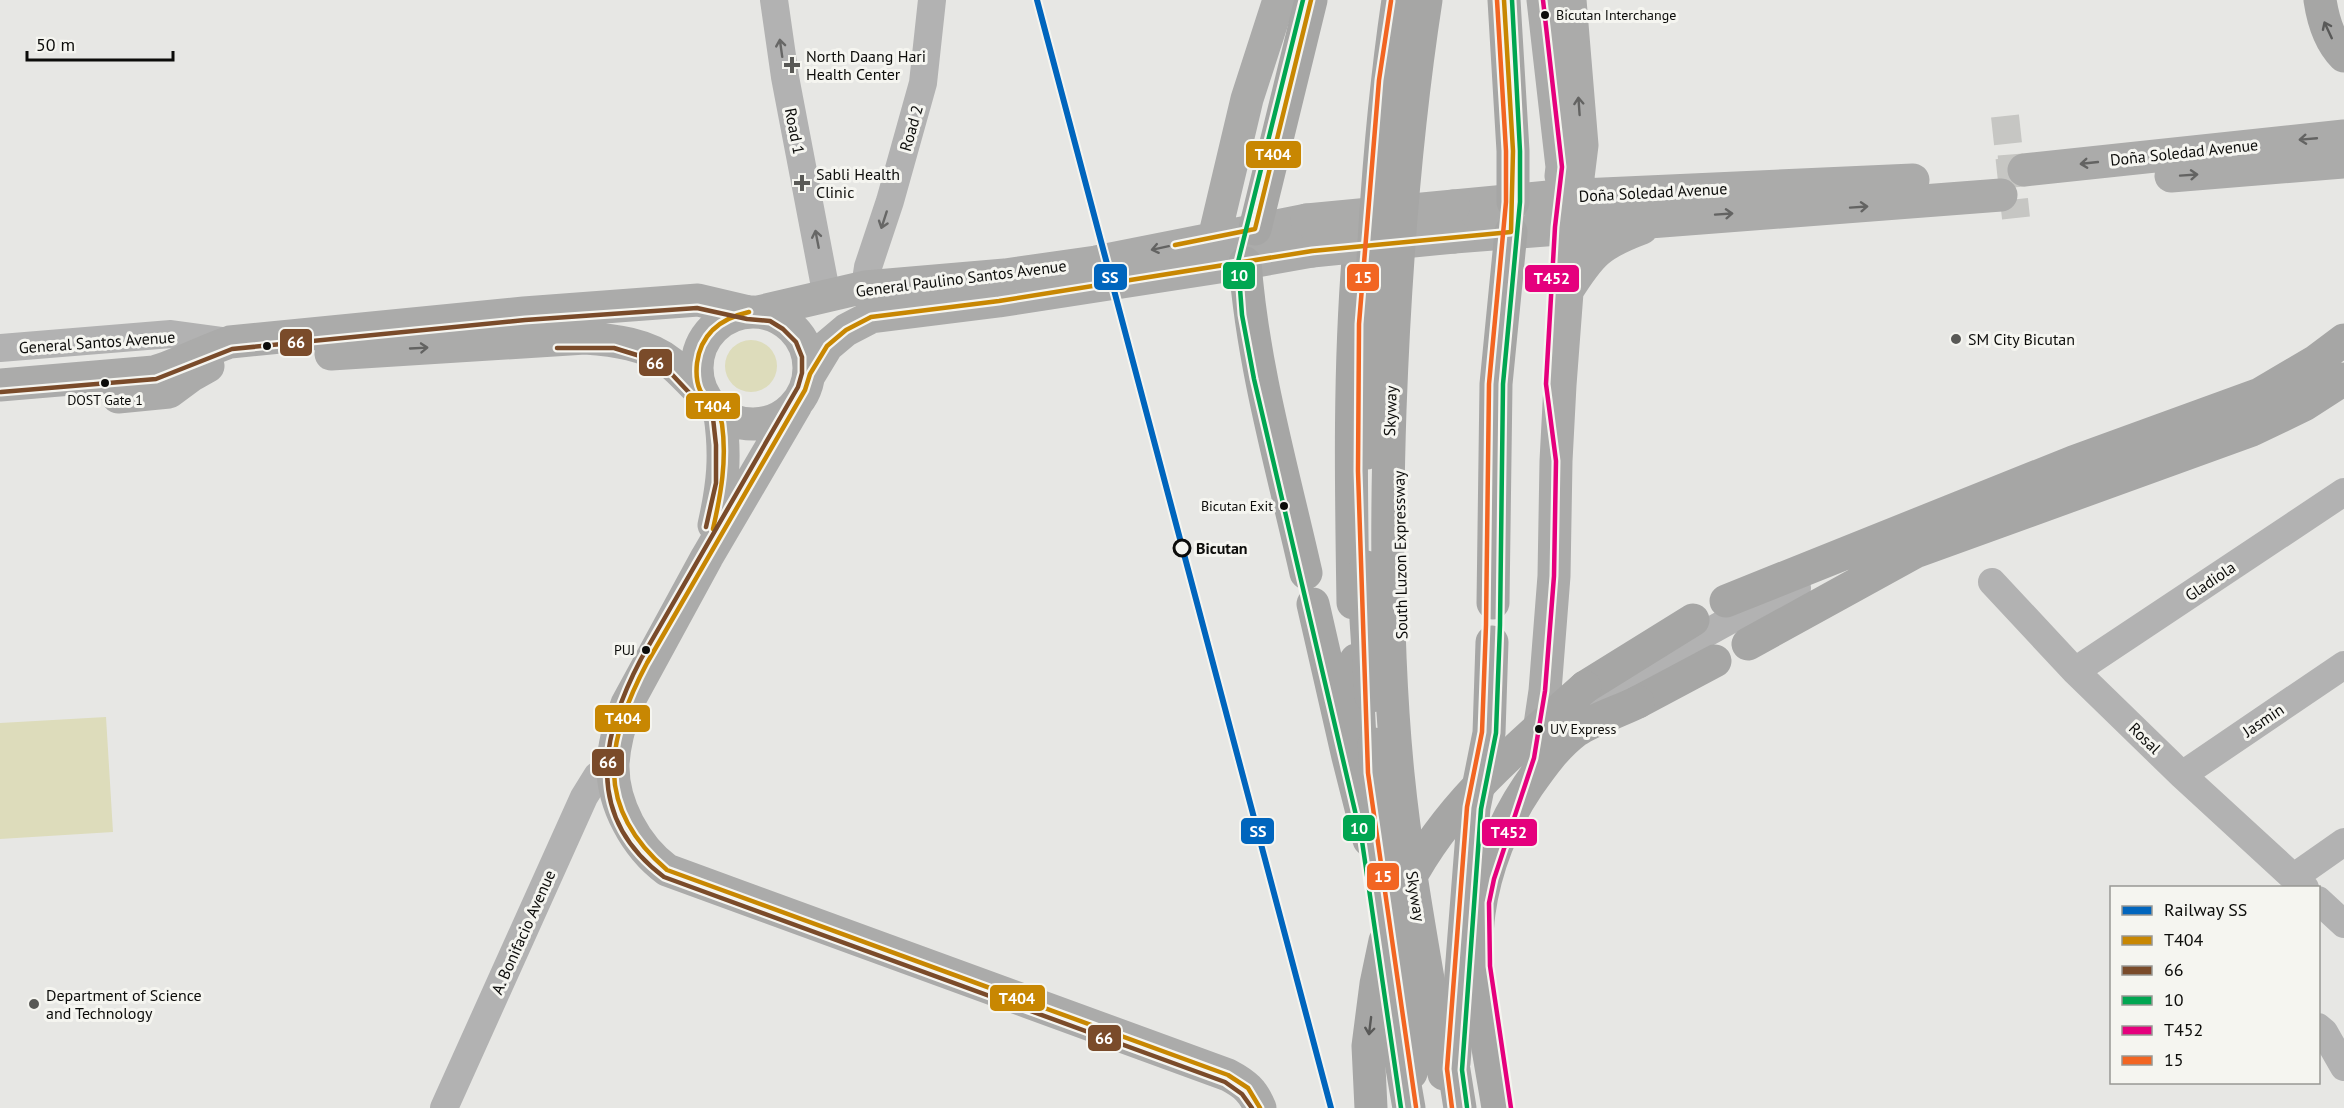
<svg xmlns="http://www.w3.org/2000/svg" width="2344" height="1108" font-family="'PT Sans',sans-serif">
  <rect width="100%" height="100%" fill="#e7e7e4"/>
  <path fill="#dddcbb" d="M725 366a26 26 0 1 1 52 0a26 26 0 1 1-52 0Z
    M106 717 113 832 0 839V723Z"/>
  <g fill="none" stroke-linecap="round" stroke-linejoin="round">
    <path stroke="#c6c6c3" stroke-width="28" stroke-dasharray="28 14" stroke-linecap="butt" d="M2005 116 2016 218"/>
    <path stroke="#c6c6c3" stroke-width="33" stroke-dasharray="33 16" stroke-linecap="butt" d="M1999 172 2024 170"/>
    <path stroke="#b2b2b2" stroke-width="28" d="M774 0 785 77 827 297
      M865 287 868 267 890 201 923 83 932 0
      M0 348 171 334 230 342
      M1992 582 2075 671 2182 775 2305 888
      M2075 671 2344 492
      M1560 725 1643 668 1732 619 1797 588
      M2182 775 2344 665
      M2294 877 2344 842
      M2318 900 2344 924
      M2318 1027 2324 1032 2344 1067
      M444 1108 584 797 597 776 613 764"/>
    <path stroke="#ababaa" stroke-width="33" d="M1543 0 1562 167 1561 176
      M2024 170 2344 136
      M2171 176 2344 162
      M1454 206 1559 196 1913 180
      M1454 237 2001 195
      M1210 255 1247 99 1279 0
      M1567 291C1591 253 1599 244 1642 228
      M697 368a56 56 0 1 1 112 0a56 56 0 1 1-112 0Z
      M758 312 865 287 1005 275 1096 262 1307 220
      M331 354 585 338C613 340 648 344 671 363 682 372 691 383 702 393
      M810 374 827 346 846 330 871 317 999 301 1245 263 1312 251
      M0 385 154 372C180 364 204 351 230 342L524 313 698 300 749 312
      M118 397 169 392 192 375 208 366
      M796 405 707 557 627 704C620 723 614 744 613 764 612 804 636 847 667 870L1228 1075C1245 1084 1253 1091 1260 1108
      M714 525C723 485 726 456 720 415
      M1537 745 1545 691 1554 576 1556 461 1560 385 1572 226 1582 145 1570 0"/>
    <path stroke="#a6a6a5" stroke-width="33" d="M1504 0 1513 151V202
      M2320 0C2323 20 2330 42 2344 56
      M1255 229 1311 0
      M1245 263C1253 368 1283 471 1306 573
      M1726 601 2073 462 2260 394 2316 361 2344 340
      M1353 603C1351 484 1349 366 1359 247
      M1493 603 1496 384 1511 232
      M1313 604 1348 757 1369 840
      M1748 644 1915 552 2252 430 2304 405 2344 379
      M1356 660 1362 780
      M1585 687 1693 620
      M1638 702 1715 661
      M1449 1039 1460 1108
      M1398 1045 1409 1108
      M1454 1063 1474 808 1489 733 1492 642"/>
    <path stroke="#ababaa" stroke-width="33" d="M1307 220 1454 206
      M1312 251 1454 237"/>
    <path stroke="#a6a6a5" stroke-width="33" d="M1426 0C1405 136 1395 273 1390 410 1386 531 1386 653 1398 774 1408 874 1428 974 1444 1074
      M1367 453C1369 301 1376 150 1398 0
      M1366 567V620L1371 696
      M1374 744 1382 856 1411 1073
      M1408 882C1449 803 1520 745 1585 687
      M1371 1108 1368 1046 1376 984 1385 941
      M1498 1108C1489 1051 1471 969 1479 913 1485 868 1503 823 1528 786 1542 766 1556 746 1576 731 1594 719 1618 712 1638 702"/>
    <defs>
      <path id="bus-1" d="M1175 245 1255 229 1311 0
        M713 529C721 494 727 460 722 424 720 408 707 403 700 390 696 381 696 372 697 363 701 333 722 318 749 312
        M1260 1108 1248 1088 1228 1075 667 870C593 807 606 740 647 663L805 390 810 374 827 346 846 330 871 317 999 301 1312 251 1511 232 1513 151 1504 0"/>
      <path id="bus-2" d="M557 348H614L640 356 665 367 713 418 716 445V483L706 527
        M1 392 156 379 232 349 525 320 697 308 747 319 770 321 783 329 796 342 802 357V373L798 387 641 659C600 737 584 817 664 877L1225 1082 1242 1094 1252 1108"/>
      <path id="bus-3" d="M1303 0 1238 262 1242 315 1254 379 1362 841 1401 1108
        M1467 1107 1462 1070 1481 809 1496 733 1500 625 1503 384 1520 202V151L1512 0"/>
      <path id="bus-4" d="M1511 1108 1490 966 1489 903 1494 879 1534 758 1545 691 1554 576 1556 461 1546 384 1555 227 1562 167 1543 0"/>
      <path id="bus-5" d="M1391 1 1379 80 1359 324 1358 471 1368 773 1416 1107
        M1452 1108 1447 1069 1467 807 1482 732 1486 625 1489 384 1506 202V151L1497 0"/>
    </defs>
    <use href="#bus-1" stroke="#f5f5f0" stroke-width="9"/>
    <use href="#bus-2" stroke="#f5f5f0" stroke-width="9"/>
    <use href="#bus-3" stroke="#f5f5f0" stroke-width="9"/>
    <use href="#bus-4" stroke="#f5f5f0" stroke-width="9"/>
    <use href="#bus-5" stroke="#f5f5f0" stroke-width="9"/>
    <use href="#bus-1" stroke="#c88702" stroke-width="4.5"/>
    <use href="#bus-2" stroke="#7a4b2a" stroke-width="4.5"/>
    <use href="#bus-3" stroke="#00a651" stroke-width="4.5"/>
    <use href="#bus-4" stroke="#e5007d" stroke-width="4.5"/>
    <use href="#bus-5" stroke="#f26522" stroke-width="4.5"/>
    <defs>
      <path id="rail-1" d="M1037 0 1331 1108"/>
    </defs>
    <use href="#rail-1" stroke="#f5f5f0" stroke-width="10"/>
    <use href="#rail-1" stroke="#0065bd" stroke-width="6"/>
  </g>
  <defs><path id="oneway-shaft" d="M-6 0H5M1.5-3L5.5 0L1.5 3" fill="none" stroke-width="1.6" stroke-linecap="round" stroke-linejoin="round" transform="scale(1.5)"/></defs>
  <g stroke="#595958">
    <use href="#oneway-shaft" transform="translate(2328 30) rotate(-115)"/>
    <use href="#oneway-shaft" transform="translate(1370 1026) rotate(97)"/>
  </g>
  <g stroke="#676766">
    <use href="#oneway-shaft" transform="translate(781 48) rotate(-98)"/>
    <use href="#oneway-shaft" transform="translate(884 220) rotate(108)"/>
    <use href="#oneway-shaft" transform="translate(817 239) rotate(-101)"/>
  </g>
  <g stroke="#636362">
    <use href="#oneway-shaft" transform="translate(1579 106) rotate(-94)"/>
    <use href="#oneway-shaft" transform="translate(2308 139) rotate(175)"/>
    <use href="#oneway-shaft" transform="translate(2089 163) rotate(174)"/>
    <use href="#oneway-shaft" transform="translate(2189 175) rotate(-4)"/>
    <use href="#oneway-shaft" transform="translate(1859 207) rotate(-4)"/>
    <use href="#oneway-shaft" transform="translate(1724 214) rotate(-4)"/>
    <use href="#oneway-shaft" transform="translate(1160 248) rotate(168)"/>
    <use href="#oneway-shaft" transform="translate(419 348) rotate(-3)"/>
  </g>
  <g fill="#0c0c0a" stroke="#f5f5f0" stroke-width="2">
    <circle cx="1545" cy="15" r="5"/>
    <circle cx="267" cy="346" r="5"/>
    <circle cx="105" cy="383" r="5"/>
    <circle cx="1284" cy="506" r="5"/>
    <circle cx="646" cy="650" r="5"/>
    <circle cx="1539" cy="729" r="5"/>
  </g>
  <g fill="#595956" stroke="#f5f5f0" stroke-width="2">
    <path d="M789 56h6v6h6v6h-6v6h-6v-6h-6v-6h6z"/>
    <path d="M799 174h6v6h6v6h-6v6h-6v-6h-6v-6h6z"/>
    <circle cx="1956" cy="339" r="6"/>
    <circle cx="34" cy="1004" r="6"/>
  </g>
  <circle fill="#f5f5f0" stroke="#0c0c0a" stroke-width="3" cx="1182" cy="548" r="8"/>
  <g text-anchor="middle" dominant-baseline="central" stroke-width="6" stroke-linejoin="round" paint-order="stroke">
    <g font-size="14" fill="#0c0c0a" stroke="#f5f5f0" text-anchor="start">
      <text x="1556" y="15">Bicutan Interchange</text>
      <text x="105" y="400" text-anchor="middle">DOST Gate 1</text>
      <text x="1273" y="506" text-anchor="end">Bicutan Exit</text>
      <text x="635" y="650" text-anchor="end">PUJ</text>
      <text x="1550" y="729">UV Express</text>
    </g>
    <g font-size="16" fill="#0c0c0a" stroke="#f5f5f0" text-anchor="start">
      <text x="806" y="56">North Daang Hari<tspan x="806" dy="18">Health Center</tspan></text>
      <text x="816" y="174">Sabli Health<tspan x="816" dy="18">Clinic</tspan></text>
      <text x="1968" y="339">SM City Bicutan</text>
      <text x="46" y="995">Department of Science<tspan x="46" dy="18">and Technology</tspan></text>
    </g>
    <g font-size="16" fill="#0c0c0a" stroke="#f5f5f0">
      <text transform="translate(911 128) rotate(-74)">Road 2</text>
      <text transform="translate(795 131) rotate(79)">Road 1</text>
      <text transform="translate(2184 152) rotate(-6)">Doña Soledad Avenue</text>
      <text transform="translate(1653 192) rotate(-3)">Doña Soledad Avenue</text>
      <text transform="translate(961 278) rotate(-7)">General Paulino Santos Avenue</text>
      <text transform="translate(97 342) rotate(-4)">General Santos Avenue</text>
      <text transform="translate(1390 411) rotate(-88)">Skyway</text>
      <text transform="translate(1400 555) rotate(-91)">South Luzon Expressway</text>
      <text transform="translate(2210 581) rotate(-34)">Gladiola</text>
      <text transform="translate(2263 720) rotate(-34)">Jasmin</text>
      <text transform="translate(2145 738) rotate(44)">Rosal</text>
      <text transform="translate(1416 896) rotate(81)">Skyway</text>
      <text transform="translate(523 932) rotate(-66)">A. Bonifacio Avenue</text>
    </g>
    <g font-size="16" font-weight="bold" fill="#0c0c0a" stroke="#f5f5f0" text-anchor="start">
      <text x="1196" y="548">Bicutan</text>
    </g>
  </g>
  <g stroke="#f5f5f0" stroke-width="2">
    <rect x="1245" y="140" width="57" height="29" rx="6" fill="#c88702"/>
    <rect x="1222" y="261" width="34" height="29" rx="6" fill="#00a651"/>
    <rect x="1093" y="263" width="35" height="28" rx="6" fill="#0065bd"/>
    <rect x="1346" y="263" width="34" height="29" rx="6" fill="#f26522"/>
    <rect x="1524" y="264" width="56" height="29" rx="6" fill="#e5007d"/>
    <rect x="279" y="328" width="34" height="29" rx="6" fill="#7a4b2a"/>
    <rect x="638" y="348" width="35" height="29" rx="6" fill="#7a4b2a"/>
    <rect x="685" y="392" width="56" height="28" rx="6" fill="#c88702"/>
    <rect x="594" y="704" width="57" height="29" rx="6" fill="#c88702"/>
    <rect x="591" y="748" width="34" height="29" rx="6" fill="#7a4b2a"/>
    <rect x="1342" y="814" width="34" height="28" rx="6" fill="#00a651"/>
    <rect x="1240" y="817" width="35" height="28" rx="6" fill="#0065bd"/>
    <rect x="1481" y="818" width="57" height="29" rx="6" fill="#e5007d"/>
    <rect x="1366" y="862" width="34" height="29" rx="6" fill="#f26522"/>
    <rect x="989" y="984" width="57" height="28" rx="6" fill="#c88702"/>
    <rect x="1087" y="1024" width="35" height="28" rx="6" fill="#7a4b2a"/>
  </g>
  <g font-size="16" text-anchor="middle" font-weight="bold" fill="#fff">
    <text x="1273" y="160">T404</text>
    <text x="1239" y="281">10</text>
    <text x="1110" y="283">SS</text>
    <text x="1363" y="283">15</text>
    <text x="1552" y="284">T452</text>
    <text x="296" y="348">66</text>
    <text x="655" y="369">66</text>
    <text x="713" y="412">T404</text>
    <text x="623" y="724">T404</text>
    <text x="608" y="768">66</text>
    <text x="1359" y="834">10</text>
    <text x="1258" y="837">SS</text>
    <text x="1509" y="838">T452</text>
    <text x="1383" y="882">15</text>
    <text x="1017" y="1004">T404</text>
    <text x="1104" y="1044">66</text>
  </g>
  <rect x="2110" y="886" width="210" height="198" fill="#f5f5f0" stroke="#989894" stroke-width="1.5"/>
  <rect x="2122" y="906" width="30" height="9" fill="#0065bd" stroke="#989894" stroke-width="1.5"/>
  <text x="2164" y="916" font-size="18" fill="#0c0c0a">Railway SS</text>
  <rect x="2122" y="936" width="30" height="9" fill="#c88702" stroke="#989894" stroke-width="1.5"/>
  <text x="2164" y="946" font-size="18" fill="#0c0c0a">T404</text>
  <rect x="2122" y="966" width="30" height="9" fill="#7a4b2a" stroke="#989894" stroke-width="1.5"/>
  <text x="2164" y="976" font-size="18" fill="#0c0c0a">66</text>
  <rect x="2122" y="996" width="30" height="9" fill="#00a651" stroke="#989894" stroke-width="1.5"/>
  <text x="2164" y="1006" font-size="18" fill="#0c0c0a">10</text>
  <rect x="2122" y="1026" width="30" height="9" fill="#e5007d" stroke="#989894" stroke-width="1.5"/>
  <text x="2164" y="1036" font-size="18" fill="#0c0c0a">T452</text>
  <rect x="2122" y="1056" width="30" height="9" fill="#f26522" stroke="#989894" stroke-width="1.5"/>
  <text x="2164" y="1066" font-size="18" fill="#0c0c0a">15</text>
  <path d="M27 51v9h146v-9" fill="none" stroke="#0c0c0a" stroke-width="3"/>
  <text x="36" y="51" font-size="18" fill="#0c0c0a" stroke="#f5f5f0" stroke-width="4.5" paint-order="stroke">50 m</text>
</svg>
